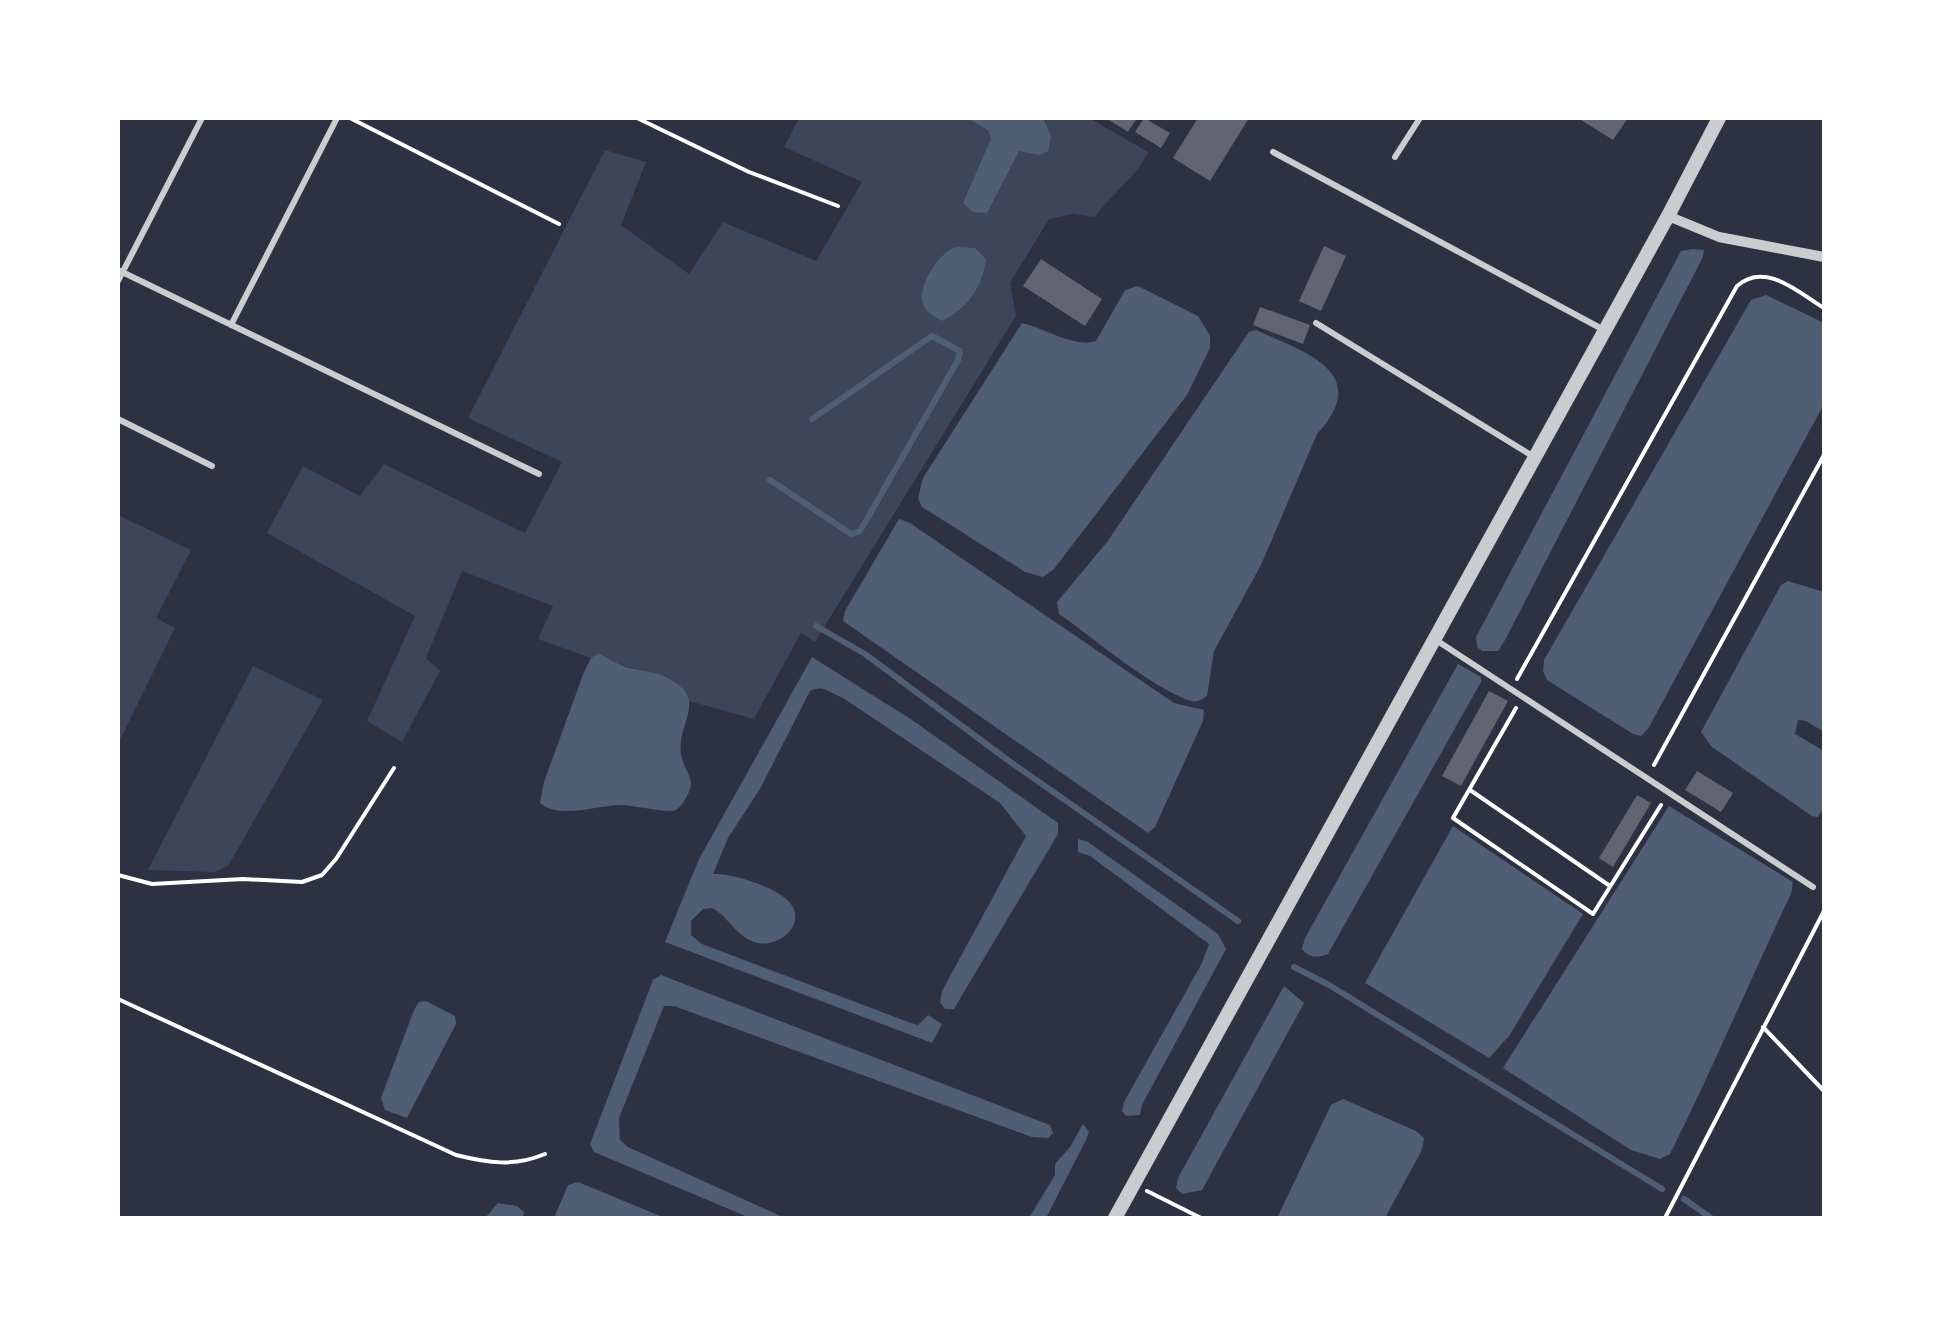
<svg xmlns="http://www.w3.org/2000/svg" width="1942" height="1336" font-family="'Asap Condensed',sans-serif">
  <rect width="100%" height="100%" fill="#2d3142"/>
  <path fill="#3c4559" d="M799 118H1089L1148 152C1136 178 1112 193 1095 217L1073 214 1049 219 1010 283 1016 316 815 642 801 633 754 719 689 701C679 675 651 673 628 667 618 665 608 657 598 653L591 658 538 639 553 606 462 571 426 658 440 671 402 742 367 721 415 616 267 533 303 466 360 496 384 464 525 533 562 462 468 418 605 150 646 162 621 225 689 274 723 222 816 261 862 182 784 147Z
    M118 515 191 550 156 618 175 628 118 744Z
    M253 666 323 700 228 866 215 872 148 870Z"/>
  <path fill="#4f5d75" d="M967 118 1044 120 1051 136 1048 152 1039 155 1019 151 987 213 973 212 963 203 991 139 988 130Z
    M956 247 975 248 986 259C982 288 968 308 942 321 935 317 927 313 924 306 915 288 939 252 956 247Z
    M1693 249 1704 250 1703 257 1505 640 1498 651H1482L1477 647 1476 637 1681 251Z
    M1138 286 1198 316 1210 336V348L1187 395 1054 569 1043 577 1025 572 922 507 918 498 923 478 1022 323C1045 328 1073 348 1096 341L1125 290Z
    M1766 295 1824 323V404L1648 729 1641 736 1633 734 1547 680 1543 671 1544 660 1751 300Z
    M1256 330C1304 352 1374 372 1317 434L1261 565 1214 651 1207 696C1200 702 1194 703 1185 699 1140 679 1099 642 1059 614L1057 602 1107 542 1249 332Z
    M899 519 910 523 1174 703 1204 710 1203 721 1155 827 1148 833 843 621 845 611Z
    M1788 581 1824 592V732L1806 721 1798 720 1795 734 1824 751V807L1818 817 1812 816 1712 747 1701 732 1781 585Z
    M598 653C607 657 617 664 626 667 647 672 666 672 683 689 697 703 683 724 681 741 678 764 691 772 691 784 691 791 682 807 676 810 670 814 633 805 622 805 596 805 560 820 540 803L544 782 584 672 591 658Z
    M812 657 912 720 1058 823V834L964 992 954 1009H945L940 1002 942 991 1026 836 1000 803 843 698C830 693 823 684 810 691L760 789 728 838 713 874C732 873 778 887 791 904 807 927 775 950 754 942 736 936 728 916 712 908L703 909 691 921V935L702 944 911 1023 918 1025 928 1015 942 1024 932 1043 665 942 699 859Z
    M1458 664 1481 677V682L1328 954C1318 958 1309 958 1302 949L1305 938Z
    M1669 806 1793 882 1791 894C1750 980 1713 1068 1670 1154L1660 1159 1631 1150 1503 1068Z
    M1453 826 1583 914 1509 1036 1489 1058 1365 983Z
    M1078 839 1088 842 1218 934 1226 949 1142 1105 1140 1115 1126 1116 1122 1111 1124 1102 1202 963 1209 944 1090 856 1078 852Z
    M661 975 1050 1125 1053 1133 1048 1138 1032 1137 674 1006H664L619 1118 620 1140 628 1147 785 1218H750L594 1152 590 1144 653 980Z
    M1284 986 1304 1003 1202 1190 1182 1194 1176 1188 1178 1178Z
    M426 1001 455 1016 456 1024 407 1118 385 1110 381 1098 414 1010 419 1002Z
    M1343 1099 1416 1131 1424 1138 1422 1150 1385 1218H1277L1331 1105Z
    M1083 1124 1089 1132 1086 1140 1046 1218H1029L1055 1175V1164L1070 1147Z
    M578 1182 665 1218H554L568 1185Z
    M498 1203 517 1206 524 1212 523 1218H485Z"/>
  <g fill="none" stroke-linecap="round" stroke-linejoin="round">
    <path stroke="#4f5d75" stroke-width="6" d="M770 480 851 534 860 531 958 360 960 351 932 336 812 419
      M816 626 865 654 1009 761 1238 921
      M1294 967 1329 985 1662 1189
      M1684 1199 1711 1218"/>
  </g>
  <path fill="#626471" d="M1106 118H1137L1128 132Z
    M1144 118 1170 133 1161 148 1135 132Z
    M1198 118H1249L1210 181 1173 158Z
    M1578 118H1628L1613 140Z
    M1324 246 1346 256 1321 311 1299 301Z
    M1041 259 1102 299 1085 326 1023 286Z
    M1260 307 1310 325 1303 344 1253 325Z
    M1489 691 1508 701 1461 786 1442 776Z
    M1697 771 1733 793 1721 812 1685 790Z
    M1637 795 1651 803 1613 867 1599 858Z"/>
  <g fill="none" stroke-linecap="round" stroke-linejoin="round">
    <path stroke="#fff" stroke-width="4" d="M350 118 559 224
      M637 118 749 172 838 206
      M1517 679 1737 286C1765 261 1798 292 1824 308
      M1516 708 1453 818 1593 914 1661 805
      M1654 765 1824 455
      M1470 790 1610 886
      M118 875 152 884 243 879 302 882 322 875 336 859 394 768
      M118 999 456 1155C488 1163 514 1167 545 1154
      M1763 1027 1824 1091
      M1147 1191 1201 1218
      M1665 1218 1824 911"/>
    <path stroke="#caccd0" stroke-width="6" d="M1273 152 1604 330
      M1395 157 1420 118
      M118 270 539 474
      M118 281 202 118
      M1316 323 1534 457
      M231 325 337 118
      M118 419 212 466
      M1436 640 1813 887"/>
    <path stroke="#caccd0" stroke-width="10" d="M1668 216 1719 237 1824 257"/>
    <path stroke="#caccd0" stroke-width="14" d="M1115 1218 1668 216 1719 118"/>
  </g>
  <rect width="1942" height="1336" fill="none" stroke="#ffffff" stroke-width="240"/>
</svg>
